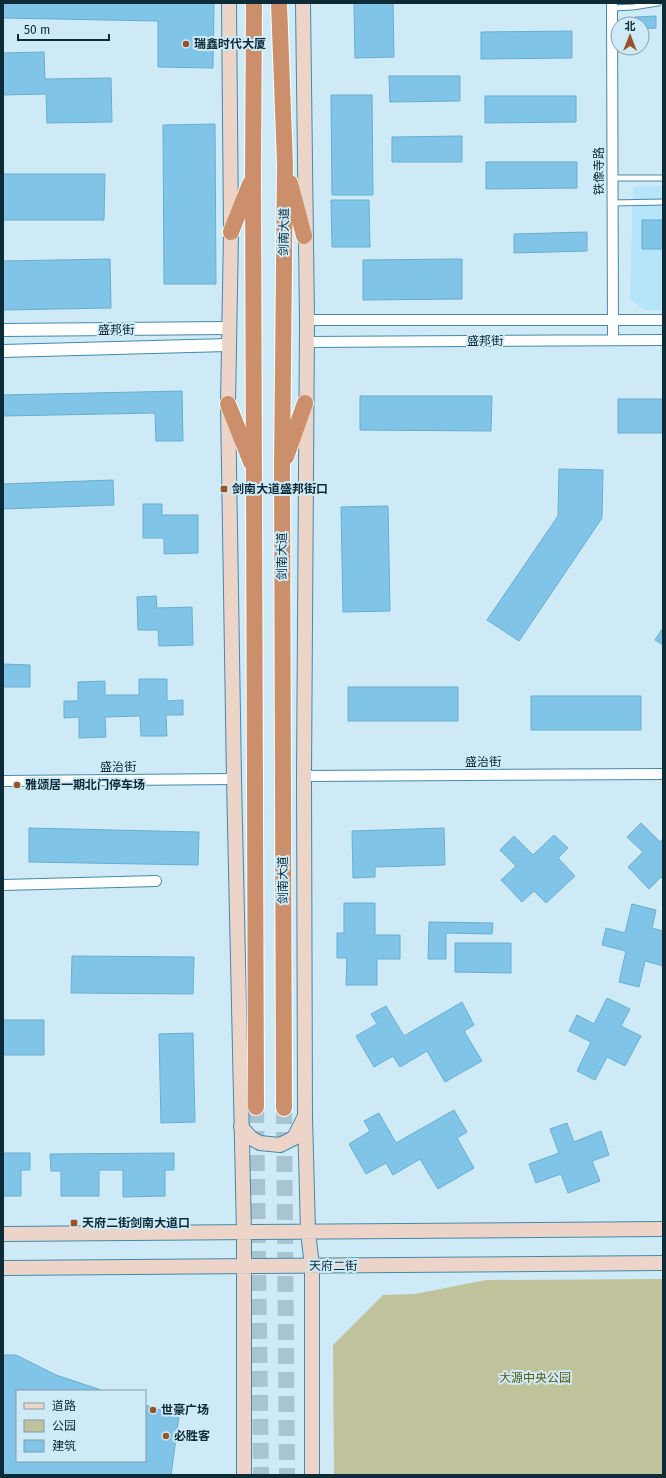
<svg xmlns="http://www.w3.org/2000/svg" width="666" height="1478" font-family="'Fira Sans','Noto Sans SC',sans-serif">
  <rect width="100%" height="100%" fill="#cfeaf7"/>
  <path fill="#b6e4fa" d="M663 186V310H645L630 299 633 187Z"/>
  <path fill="#c0c29b" d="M663 1279V1475H334L333 1345 383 1295 415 1294 486 1280Z"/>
  <path fill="#80c5e7" stroke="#69aecf" d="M3 3H214L213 68 158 67V21L3 18Z
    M354 3H393L394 57 355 58Z
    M656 16V28L642 29V24H635V17Z
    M572 31V58L481 59V32Z
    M44 52 45 79 111 78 112 122 47 123 46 94 3 95V53Z
    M389 76H460V101L390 102Z
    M331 95H372L373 195H332Z
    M485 96H576V122L485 123Z
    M215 124 216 284H164L163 125Z
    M462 136V162H392V137Z
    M486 162H577V188L486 189Z
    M3 174H105L104 220H3Z
    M331 200H369L370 247H332Z
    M642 220H663V249H642Z
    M587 232V251L514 253V234Z
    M110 259 111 308 3 310V261Z
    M462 259V299L363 300V260Z
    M182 391 183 441H156L155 413 3 416V395Z
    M360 396H492L491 431 360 430Z
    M618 399H663V433H618Z
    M559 469 603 470 602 518 519 641 487 620 558 516Z
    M113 480 114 505 3 509V484Z
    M143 504H162V515H198V553L164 554V538H143Z
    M388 506 390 611 343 612 341 507Z
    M156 596 157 608 192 607 193 645 159 646 158 630H138L137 597Z
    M663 628V645L655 640Z
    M3 664 30 665V687H3Z
    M139 679H167V701L183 700V715H166L167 736H141L140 716 105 717 106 737 79 738V717L64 718V701H78V682L105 681V695H139Z
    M348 687H458V721H348Z
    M531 696H641V730H531Z
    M641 823 660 842 663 839V880L661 877 649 889 628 867 643 852 627 837Z
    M29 828 199 832 198 865 29 862Z
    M444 828 445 865 375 867V877L353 878 352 831Z
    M554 835 568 848 558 858 575 876 546 903 534 891 522 902 501 880 516 866 500 850 514 836 533 855Z
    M344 903H375V935H400V959H377V985H346L347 958H337V933H344Z
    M632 904 656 910 652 928 663 931V966L645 961 639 987 619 982 626 951 602 945 606 928 625 933Z
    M429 922 493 923 492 934 446 933V959H428Z
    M455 943H511V973L455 972Z
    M72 956 194 957 193 994 71 993Z
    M607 998 630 1009 621 1026 641 1036 625 1066 607 1057 595 1080 577 1071 591 1042 569 1031 577 1015 594 1024Z
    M462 1002 474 1025 464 1031 482 1061 445 1082 427 1051 400 1067 393 1056 374 1067 356 1036 377 1024 371 1014 386 1006 404 1036Z
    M3 1020H44V1055H3Z
    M193 1033 195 1122 161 1123 159 1034Z
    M454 1110 467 1132 457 1138 474 1168 438 1189 420 1159 393 1175 386 1163 366 1174 349 1144 370 1131 364 1121 379 1113 396 1143Z
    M567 1123 574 1142 601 1131 609 1155 592 1161 600 1181 568 1193 561 1174 536 1183 529 1164 559 1153 550 1129Z
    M3 1153H30V1170H21V1196H3Z
    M174 1153V1170H165V1196L123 1197V1170H99V1196H61V1171H51L50 1154Z
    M3 1355H16L56 1375 104 1391H17V1461H145V1405L179 1416 171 1475H3Z"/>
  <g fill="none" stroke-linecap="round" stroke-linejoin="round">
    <path stroke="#a8c4d1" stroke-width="16" stroke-dasharray="16 8" stroke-linecap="butt" d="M256 1107 261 1475
      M284 1108 287 1475"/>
    <defs>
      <path id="service" d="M612 8 633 7 658 3
        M613 178H663
        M612 203 663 202"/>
      <path id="minor" d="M612 3 613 340
        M307 320H663
        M306 342 663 340
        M304 776 663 774
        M3 781 234 779
        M3 885 156 881"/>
      <path id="tertiary" d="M3 330 229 328
        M3 351 228 345"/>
      <path id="secondary" d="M229 3 231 232 228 404 234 779 244 1232V1475
        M303 3 307 320 304 776 305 1117 308 1232 312 1266V1475
        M241 1127 251 1138 260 1143 280 1145 294 1138 304 1118
        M3 1234 663 1229
        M3 1268 663 1263"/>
      <path id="trunk" d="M254 3 253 175 256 1107
        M279 3 285 164 282 468 284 1108
        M290 183 304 236
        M231 232 250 184
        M228 404 251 462
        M286 457 305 403"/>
    </defs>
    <use href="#service" stroke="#4489a9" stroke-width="7"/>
    <use href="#minor" stroke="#4489a9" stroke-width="12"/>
    <use href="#tertiary" stroke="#4489a9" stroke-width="14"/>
    <use href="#secondary" stroke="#4489a9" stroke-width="16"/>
    <use href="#trunk" stroke="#fff" stroke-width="18"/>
    <use href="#service" stroke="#fff" stroke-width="5"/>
    <use href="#minor" stroke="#fff" stroke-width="10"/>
    <use href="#tertiary" stroke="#fff" stroke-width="12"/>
    <use href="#secondary" stroke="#ecd5c8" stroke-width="14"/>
    <use href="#trunk" stroke="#cc8f6b" stroke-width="16"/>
  </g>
  <g fill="#985328" stroke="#cfeaf7" stroke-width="1.5">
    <circle cx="186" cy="44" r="4"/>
    <rect x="220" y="485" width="8" height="8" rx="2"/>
    <circle cx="17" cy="785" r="4"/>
    <rect x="70" y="1219" width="8" height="8" rx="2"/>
    <circle cx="153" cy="1410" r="4"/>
    <circle cx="166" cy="1436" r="4"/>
  </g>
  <g text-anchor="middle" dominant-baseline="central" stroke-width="4" stroke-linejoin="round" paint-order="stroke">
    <g font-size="12" font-weight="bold" fill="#0d2a37" stroke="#cfeaf7" text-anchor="start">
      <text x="194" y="44">瑞鑫时代大厦</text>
      <text x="232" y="489">剑南大道盛邦街口</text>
      <text x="25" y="785">雅颂居一期北门停车场</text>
      <text x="82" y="1223">天府二街剑南大道口</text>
      <text x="161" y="1410">世豪广场</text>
      <text x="174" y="1436">必胜客</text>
    </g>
    <g font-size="12" fill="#0d2a37" stroke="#cfeaf7">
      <text transform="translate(599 171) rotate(-90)">铁像寺路</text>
      <text transform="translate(284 232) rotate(-89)">剑南大道</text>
      <text x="116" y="330">盛邦街</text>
      <text x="485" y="341">盛邦街</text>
      <text transform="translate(282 556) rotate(-90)">剑南大道</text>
      <text x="483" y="762">盛治街</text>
      <text x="118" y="767">盛治街</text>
      <text transform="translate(283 880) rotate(-90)">剑南大道</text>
      <text x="333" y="1266">天府二街</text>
    </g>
    <g font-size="12" fill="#595a10" stroke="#cfeaf7">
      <text x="535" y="1378">大源中央公园</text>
    </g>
  </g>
  <rect width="666" height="1478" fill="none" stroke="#0d2a37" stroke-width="8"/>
  <rect x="16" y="1390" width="130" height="72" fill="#cfeaf7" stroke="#819daa"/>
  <rect x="24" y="1403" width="20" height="6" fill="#ecd5c8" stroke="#819daa"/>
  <text x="52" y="1410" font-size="12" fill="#0d2a37">道路</text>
  <rect x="24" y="1420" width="20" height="12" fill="#c0c29b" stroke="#819daa"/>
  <text x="52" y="1430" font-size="12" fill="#0d2a37">公园</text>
  <rect x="24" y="1440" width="20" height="12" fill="#80c5e7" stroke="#819daa"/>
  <text x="52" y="1450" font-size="12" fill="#0d2a37">建筑</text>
  <g transform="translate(630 36)"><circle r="19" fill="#cfeaf7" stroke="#819daa"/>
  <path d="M0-3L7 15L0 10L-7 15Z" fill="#985328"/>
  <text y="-6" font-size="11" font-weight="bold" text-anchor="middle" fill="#0d2a37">北</text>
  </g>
  <path d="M18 34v6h91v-6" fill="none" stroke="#0d2a37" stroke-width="2"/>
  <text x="24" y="34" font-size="12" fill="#0d2a37" stroke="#cfeaf7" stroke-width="3" paint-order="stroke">50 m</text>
</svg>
